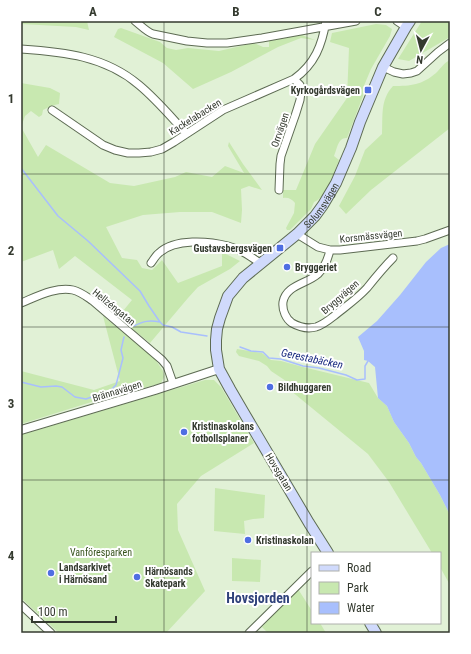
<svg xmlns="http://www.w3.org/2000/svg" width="471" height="654" font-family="'Roboto Condensed',sans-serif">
  <rect width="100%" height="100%" fill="#e1f1d6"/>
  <path fill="#c8e8b0" d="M21 21H87L89 30 76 27 21 24Z
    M422 21H450V37L409 61 398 59Z
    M376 24 386 25 392 29 390 36 371 69 363 88V96L347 138C338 137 337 149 334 156L339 160C335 171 326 198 314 202L311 209 290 230H287L286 228 294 213 295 203C292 199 288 197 283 198V190H296L315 144 347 98 349 48 330 42 332 33Z
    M121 28 160 42 167 48 176 50 188 48 219 51 254 43 263 47H269V41L302 35 315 40 301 38 278 47 231 72 193 89 163 63 114 37 118 29Z
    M450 60V128L371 190 346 214 339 206 355 176 365 150 382 134C383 116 380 100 393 86 411 86 422 85 436 73 441 68 444 63 450 60Z
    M21 83 50 88 60 93 59 104 51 106 43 110 42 115 39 117 31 111 25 116 21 127 38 157 46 145 110 183 134 186 175 177 186 172 212 177 225 166 244 173 228 146 229 142 243 164 262 190 249 186 241 189 242 210 241 223 212 212H180L143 215 106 227 122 258 137 260 142 268 152 270 162 260 178 283 222 266V252L240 261 230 269 198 287 188 298 150 343 118 317 132 300 75 256 59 269 53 250 21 262Z
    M103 316 155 359 163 371 164 377 161 383 119 395H114L21 424V371L94 390 120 381Z
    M237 349 262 353 271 360 281 361 303 367 369 383 378 398 387 406 394 422 409 443 416 457 421 463 440 495 450 515V585L440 567V553H432L389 482 368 454 285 386 286 381 271 371 267 366 259 361 239 356 236 352Z
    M205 380H214L221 387 254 443 201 476 177 504 178 530 205 591 166 633H59L21 598V435Z
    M215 488 265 495 264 518 253 519 244 521 245 534 214 531Z
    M232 558 261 560 260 582 232 581Z
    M298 589 312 611V623H320L326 633H268L262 627Z"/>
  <path fill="#a8bffd" d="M450 244V515L440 495 421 463 416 457 409 443 394 422 387 406 378 398 375 367 368 361 364 360V351L358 337 377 321 400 295 426 262 441 248Z"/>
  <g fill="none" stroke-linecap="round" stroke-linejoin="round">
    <path stroke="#a8bffd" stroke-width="1.5" d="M21 168 58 216 88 241 140 291 149 306 160 322
      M134 326C144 321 149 320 160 322L163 325 172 327 181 332 207 336
      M240 347 251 351 263 352 269 358 281 359 303 366 319 368 346 375 357 380 365 379V366L368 361
      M21 382 41 387 56 386 62 387 75 397 86 399 111 390 116 385 123 358 121 350 123 341 124 337"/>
    <defs>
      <path id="minor" d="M135 21C140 25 148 33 153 34L187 41 207 43H227L262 38 356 21
        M397 21 406 27
        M21 49C64 52 105 56 139 85 156 99 171 117 186 133
        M383 67 394 72 403 74 411 73 417 71 438 52 450 43
        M52 110 103 145 115 150 128 153H139L151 152 162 149 174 142 223 110 294 79C315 64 322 45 326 21
        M279 190 280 164 281 156 296 113 300 100 301 92 300 85 294 79
        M297 234 318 247 330 250H340L417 241 425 239 450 230
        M330 250C328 259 325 267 318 274 307 284 286 285 283 302 282 310 286 319 292 323 299 327 308 329 316 327 323 325 329 320 334 316 345 307 357 299 367 288 375 278 383 268 393 258
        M151 263C154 259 156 255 159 253 175 238 209 241 228 246 240 249 250 256 260 263
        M21 303C36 297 57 286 73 290 81 292 87 297 93 301L162 360 167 366 173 383
        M21 605 51 633
        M249 633 312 571"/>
      <path id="tertiary" d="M21 430 155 390 219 369"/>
      <g id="secondary">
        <path id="s1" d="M328 553 309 523 244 413 230 389 219 369 216 350V340L217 329 220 318 228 296 243 278 297 234 315 216 323 205 336 183 351 148 360 122 383 67 406 27 410 21"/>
        <path d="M370 623 376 633"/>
      </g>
    </defs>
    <use href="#minor" stroke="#5d6b53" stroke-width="9"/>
    <use href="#tertiary" stroke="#5d6b53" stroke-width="10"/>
    <use href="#secondary" stroke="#5d6b53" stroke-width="12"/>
    <use href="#minor" stroke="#fff" stroke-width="7"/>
    <use href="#tertiary" stroke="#fff" stroke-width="8"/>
    <use href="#secondary" stroke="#d0dafc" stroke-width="10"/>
  </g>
  <path fill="none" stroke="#343a2f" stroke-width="1" stroke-opacity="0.55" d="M164 21V633M307 21V633M21 174H450M21 327H450M21 480H450"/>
  <g fill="#4f6ee2" stroke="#fff" stroke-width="1.5">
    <rect x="364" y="86" width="8" height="8" rx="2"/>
    <rect x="276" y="244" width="8" height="8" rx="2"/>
    <circle cx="287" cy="267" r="4"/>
    <circle cx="270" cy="387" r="4"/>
    <circle cx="184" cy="432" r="4"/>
    <circle cx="248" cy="540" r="4"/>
    <circle cx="51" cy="573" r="4"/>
    <circle cx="137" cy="577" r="4"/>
  </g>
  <g text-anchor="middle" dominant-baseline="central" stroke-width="4" stroke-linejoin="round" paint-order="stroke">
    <g font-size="10" font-weight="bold" fill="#343a2f" stroke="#fff" text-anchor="start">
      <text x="360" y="90" text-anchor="end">Kyrkogårdsvägen</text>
      <text x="272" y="248" text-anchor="end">Gustavsbergsvägen</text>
      <text x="295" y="267">Bryggeriet</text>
      <text x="278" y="387">Bildhuggaren</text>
      <text x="192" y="426">Kristinaskolans<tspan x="192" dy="12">fotbollsplaner</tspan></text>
      <text x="256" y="540">Kristinaskolan</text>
      <text x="59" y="567">Landsarkivet<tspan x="59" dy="12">i Härnösand</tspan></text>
      <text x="145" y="571">Härnösands<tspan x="145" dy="12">Skatepark</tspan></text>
    </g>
    <g font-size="10" fill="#343a2f" stroke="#fff">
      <text transform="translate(195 117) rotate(-32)">Kackelabacken</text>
      <text transform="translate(280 130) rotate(-71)">Orrvägen</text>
      <text stroke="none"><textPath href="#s1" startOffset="420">Solumsvägen</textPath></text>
      <text transform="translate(371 236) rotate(-6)">Korsmässvägen</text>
      <text transform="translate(340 297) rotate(-41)">Bryggvägen</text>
      <text transform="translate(114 307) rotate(39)">Hellzéngatan</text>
      <text transform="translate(117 391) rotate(-17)">Brännavägen</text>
      <text transform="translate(279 472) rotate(59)">Hovsgatan</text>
    </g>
    <g font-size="10" fill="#37531d" stroke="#fff">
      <text x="101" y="552">Vanföresparken</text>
    </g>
    <g font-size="11" font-style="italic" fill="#1c2c82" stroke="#fff">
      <text transform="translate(312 359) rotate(12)">Gerestabäcken</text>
    </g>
    <g font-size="14" font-weight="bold" fill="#30427b" stroke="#fff">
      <text x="258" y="598">Hovsjorden</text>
    </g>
  </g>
  <rect width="471" height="654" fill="none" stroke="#ffffff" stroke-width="44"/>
  <rect x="311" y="552" width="130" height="72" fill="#ffffff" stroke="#aeb0ac"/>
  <rect x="319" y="565" width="20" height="6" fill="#d0dafc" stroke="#aeb0ac"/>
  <text x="347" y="572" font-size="12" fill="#343a2f">Road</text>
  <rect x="319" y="582" width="20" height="12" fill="#c8e8b0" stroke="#aeb0ac"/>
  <text x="347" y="592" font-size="12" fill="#343a2f">Park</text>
  <rect x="319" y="602" width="20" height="12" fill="#a8bffd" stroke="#aeb0ac"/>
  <text x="347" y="612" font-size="12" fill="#343a2f">Water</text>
  <g transform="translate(421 50) rotate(187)" stroke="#ffffff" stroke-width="3" paint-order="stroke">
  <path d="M0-3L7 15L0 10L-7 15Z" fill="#343a2f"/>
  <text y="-6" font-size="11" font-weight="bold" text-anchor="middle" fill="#343a2f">N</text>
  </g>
  <path d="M32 616v6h84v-6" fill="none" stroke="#343a2f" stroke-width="2"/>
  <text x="38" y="616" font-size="12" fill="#343a2f" stroke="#ffffff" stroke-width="3" paint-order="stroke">100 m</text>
  <rect x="22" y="22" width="427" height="610" fill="none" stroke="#343a2f" stroke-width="1.5"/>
  <g font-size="13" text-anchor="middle" font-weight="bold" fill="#343a2f">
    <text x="93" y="16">A</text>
    <text x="236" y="16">B</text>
    <text x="378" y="16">C</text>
    <text x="11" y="103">1</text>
    <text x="11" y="255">2</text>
    <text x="11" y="408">3</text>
    <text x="11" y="560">4</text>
  </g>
</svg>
